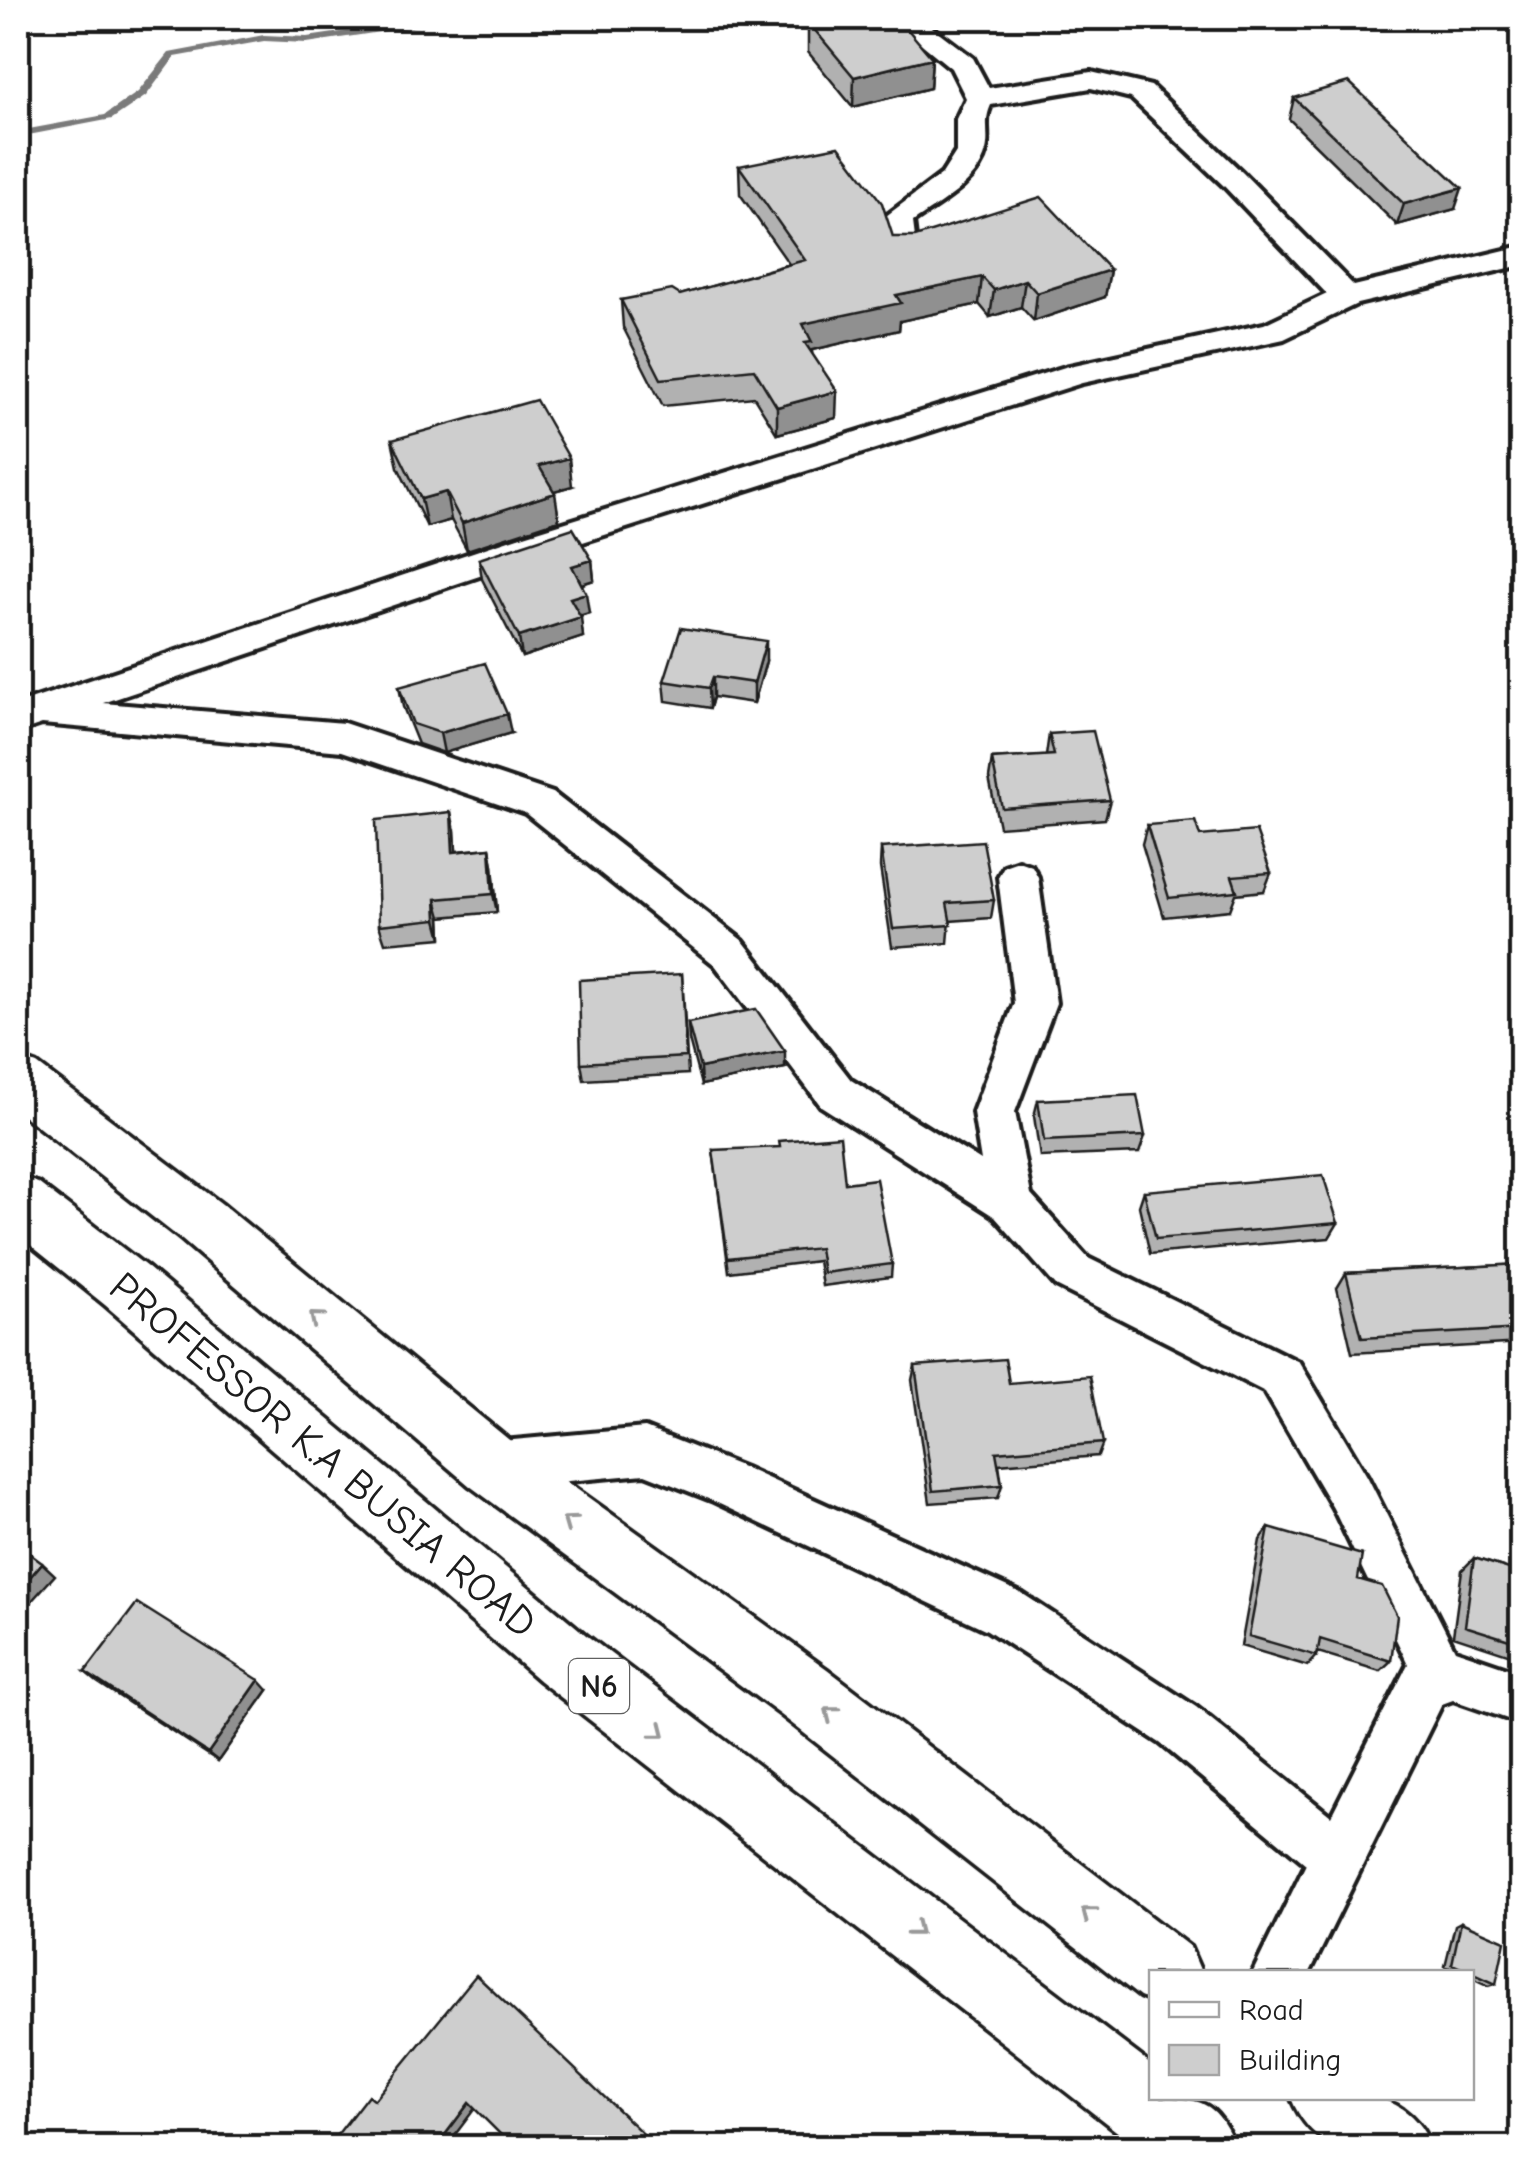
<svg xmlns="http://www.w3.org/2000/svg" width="1539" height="2165" font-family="'Comic Neue',sans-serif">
  <rect width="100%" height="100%" fill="#fff"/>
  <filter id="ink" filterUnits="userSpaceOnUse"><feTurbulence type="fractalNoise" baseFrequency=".01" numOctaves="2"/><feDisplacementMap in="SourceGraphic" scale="20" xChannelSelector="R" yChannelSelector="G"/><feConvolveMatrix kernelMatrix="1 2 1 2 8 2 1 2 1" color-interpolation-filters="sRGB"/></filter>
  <g filter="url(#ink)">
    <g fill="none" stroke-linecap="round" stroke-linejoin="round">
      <path fill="#7a7a7a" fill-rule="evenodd" d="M437 18H458L453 21 307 43 264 41 175 57 146 96 112 119 18 137V131L105 115 138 92 169 53 264 35 307 37Z"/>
      <defs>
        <path id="street" d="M890 18H920L973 58 989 88 1091 72 1151 86 1243 173 1354 286 1522 246V265L1357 304 1284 339 1082 383 542 555 103 703 344 723 553 793 743 941 851 1080 981 1161 973 1112 1014 1003 998 877 1004 866 1018 861 1032 866 1038 877 1056 1003 1015 1112 1031 1195 1088 1258 1299 1362 1367 1476 1455 1650 1522 1673V1724L1453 1700 1442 1704 1310 1972H1253L1306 1864 1160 1743 987 1630 711 1500 645 1474 492 1488 475 1481 468 1465 475 1449 492 1442 645 1428 745 1468 1023 1594 1196 1707 1331 1816 1408 1664 1333 1508 1265 1392 1056 1286 995 1217 821 1106 715 965 525 813 342 751 42 724 18 732V704L518 537 1065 367 1264 324 1327 294 1223 185 1131 98 1091 88 991 105C983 122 990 134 986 151 978 184 938 204 913 222L917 254 913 261H891L882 219 942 174 956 152V119L966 98 951 68Z"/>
        <path id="primary" d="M18 1057 37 1064 222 1204 514 1444 827 1669 1190 1947 1201 1972H1152V2002L1140 1997 781 1715 470 1486 182 1240 18 1111Z
          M18 1176 38 1183 147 1267 586 1635 1152 2065V2098C1200 2098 1216 2099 1236 2148H1138L540 1681 105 1305 18 1235Z
          M1291 2098C1351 2094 1406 2084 1432 2148 1370 2148 1319 2165 1291 2098Z"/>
      </defs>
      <use href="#street" stroke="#1c1c1c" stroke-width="8"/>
      <use href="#primary" stroke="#1c1c1c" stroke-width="7"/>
      <use href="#street" fill="#fff" fill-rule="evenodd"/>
      <use href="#primary" fill="#fff" fill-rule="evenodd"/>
    </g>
    <path fill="#b1b1b1" stroke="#1c1c1c" stroke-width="2.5" d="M808 22 932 58 930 88 853 107 808 52Z
      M1294 98 1455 209 1397 225 1289 119Z
      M739 166 893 237 1110 270 1105 297 1034 321 1021 307 990 317 979 304 900 321 899 330 812 350V354L836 418 777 434 754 397 663 406 623 327 621 300 680 295 789 264 740 194Z
      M392 440 572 486 554 491 559 520 467 550 451 520 427 527 398 467Z
      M479 559 592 560 594 580 582 584 589 613 580 616 583 637 522 657 482 579Z
      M766 661 754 703 713 697 710 708 666 701 664 681Z
      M399 687 511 733 444 753 418 744 403 707Z
      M1049 734 1110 800 1105 819 999 827 989 778 992 759 1046 756Z
      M1147 825 1200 836 1271 873 1264 891 1236 894 1230 910 1164 917 1142 844Z
      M455 831 456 851 490 848 493 866 497 912 441 917 442 938 385 943 379 925Z
      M881 848 994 900 991 918 950 921 948 943 892 947 880 867Z
      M682 974 688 1074 584 1080 581 1063Z
      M688 1023 785 1068 701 1085 689 1040Z
      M1038 1100 1145 1136 1139 1153 1040 1157 1034 1116Z
      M713 1150 845 1183 892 1264 891 1277 822 1286 818 1261 729 1272Z
      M1144 1191 1338 1223 1329 1238 1150 1254 1139 1206Z
      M1522 1264V1343L1352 1353 1337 1288 1346 1273Z
      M915 1366 1103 1443 1098 1456 999 1464 1002 1485 998 1498 930 1503 912 1380Z
      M1269 1528 1358 1579 1391 1661 1380 1671 1318 1652 1317 1656 1308 1666 1241 1646 1260 1540Z
      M1474 1558 1518 1572 1519 1566 1522 1564V1669L1519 1668 1520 1658 1453 1636 1462 1570Z
      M85 1672 268 1690 218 1761 97 1682Z
      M1461 1922 1496 1984 1489 1986 1472 1978V1972H1459L1445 1966 1455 1925Z"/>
    <path fill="#909090" stroke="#1c1c1c" stroke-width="2.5" d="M932 58 930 88 853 107 854 77Z
      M1462 188 1455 209 1397 225 1404 204Z
      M1110 270 1105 297 1034 321 1037 293Z
      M982 277 979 304 900 321 899 330 812 350V369L805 351 803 324 896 295Z
      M1025 280 1021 307 990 317 994 290Z
      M837 391 836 418 777 434V407Z
      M569 458 572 486 543 494 539 466Z
      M446 492 451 520 427 527 421 499Z
      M555 493 559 520 467 550 462 523Z
      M592 560 594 580 575 586 572 566Z
      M586 593 589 613 572 618 570 598Z
      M581 617 583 637 522 657 519 637Z
      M766 641V661L754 703V683Z
      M713 677V697L710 708 709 688Z
      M507 714 511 733 444 753 440 733Z
      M451 812 455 831 457 870 453 852Z
      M490 848 493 866 497 912 493 894Z
      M436 899 441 917 442 938 437 919Z
      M785 1051V1068L701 1085 700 1068Z
      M42 1563 55 1575 18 1616V1591Z
      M259 1680 268 1690 218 1761 208 1753Z
      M469 2103 476 2107 445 2148H435Z"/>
    <path fill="#cecece" stroke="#1c1c1c" stroke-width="2.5" d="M826 18H898L932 58 854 77 808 22Z
      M1349 82 1462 188 1404 204 1294 98Z
      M839 146 882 203 893 237H915L1041 197 1110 270 1037 293 1025 280 994 290 982 277 896 295 901 303 803 324 812 342 805 343 837 391 777 407 754 369 661 379 621 300 672 290 680 295 805 260 739 166Z
      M536 400 569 458 539 466 555 493 462 523 446 492 421 499 392 440Z
      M573 528 592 560 572 566 586 593 570 598 581 617 519 637 479 559Z
      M681 628 766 641 754 683 713 677 709 688 664 681Z
      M485 663 507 714 440 733 413 724 399 687Z
      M1093 731 1110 800 1002 808 992 759 1054 755 1049 734Z
      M451 812 453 852 490 848 493 894 436 899 437 919 379 925 376 820Z
      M1195 821 1200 836 1256 831 1271 873 1232 876 1237 891 1169 898 1147 825Z
      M983 841 994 900 947 903 951 925 893 929 881 848Z
      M682 974 686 1057 581 1063 579 980Z
      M756 1009 785 1051 700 1068 688 1023Z
      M1137 1095 1145 1136 1044 1141 1038 1100Z
      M840 1136 845 1183 876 1179 892 1264 823 1273 819 1248 728 1258 713 1150 780 1147 779 1141Z
      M1323 1175 1338 1223 1156 1239 1144 1191Z
      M1522 1264V1329L1362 1338 1346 1273Z
      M1005 1359 1009 1383 1090 1376 1103 1443 996 1452 1002 1485 933 1491 915 1366Z
      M1269 1528 1362 1555 1358 1579 1382 1586 1397 1616 1391 1661 1320 1639 1317 1656 1249 1636Z
      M18 1545 42 1563 18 1591Z
      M1474 1558 1522 1573V1644L1465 1626Z
      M137 1603 259 1680 208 1753 85 1672Z
      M1461 1922 1505 1941 1496 1984 1452 1964Z
      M476 1975 658 2148H514L469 2103 435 2148H327L368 2095 374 2100Z"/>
    <defs><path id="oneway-chevron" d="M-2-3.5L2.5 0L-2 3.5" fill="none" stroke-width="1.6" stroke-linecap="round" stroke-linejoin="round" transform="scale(2.5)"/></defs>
    <g stroke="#999">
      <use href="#oneway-chevron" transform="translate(316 1318) rotate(-140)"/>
      <use href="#oneway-chevron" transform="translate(569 1522) rotate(-144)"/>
      <use href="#oneway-chevron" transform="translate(831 1713) rotate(-142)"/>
      <use href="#oneway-chevron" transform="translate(659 1732) rotate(38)"/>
      <use href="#oneway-chevron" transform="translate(1088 1913) rotate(-142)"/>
      <use href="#oneway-chevron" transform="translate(916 1930) rotate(38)"/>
    </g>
  </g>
  <g text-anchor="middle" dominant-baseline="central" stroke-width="8" stroke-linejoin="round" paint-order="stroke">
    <rect fill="#fff" stroke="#606060" stroke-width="2.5" x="569" y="1659" width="60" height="54" rx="8"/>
    <g font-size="32" font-weight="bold" fill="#1c1c1c">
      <text x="599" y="1686">N6</text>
    </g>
    <g font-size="42" fill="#1c1c1c" stroke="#fff">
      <text transform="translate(323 1455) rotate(40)">PROFESSOR K.A BUSIA ROAD</text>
    </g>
  </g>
  <rect width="1539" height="2165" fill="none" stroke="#fff" stroke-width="60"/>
  <rect x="30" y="30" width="1479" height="2105" fill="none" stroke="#1c1c1c" stroke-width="4" filter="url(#ink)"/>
  <rect x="1149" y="1970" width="325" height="130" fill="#ffffff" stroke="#a4a4a4" stroke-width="2.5"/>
  <rect x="1169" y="2002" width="50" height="15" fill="#ffffff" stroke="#a4a4a4" stroke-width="2.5"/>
  <text x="1239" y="2020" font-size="30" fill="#1c1c1c">Road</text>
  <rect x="1169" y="2045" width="50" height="30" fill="#cecece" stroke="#a4a4a4" stroke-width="2.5"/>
  <text x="1239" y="2070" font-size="30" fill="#1c1c1c">Building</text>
</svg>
